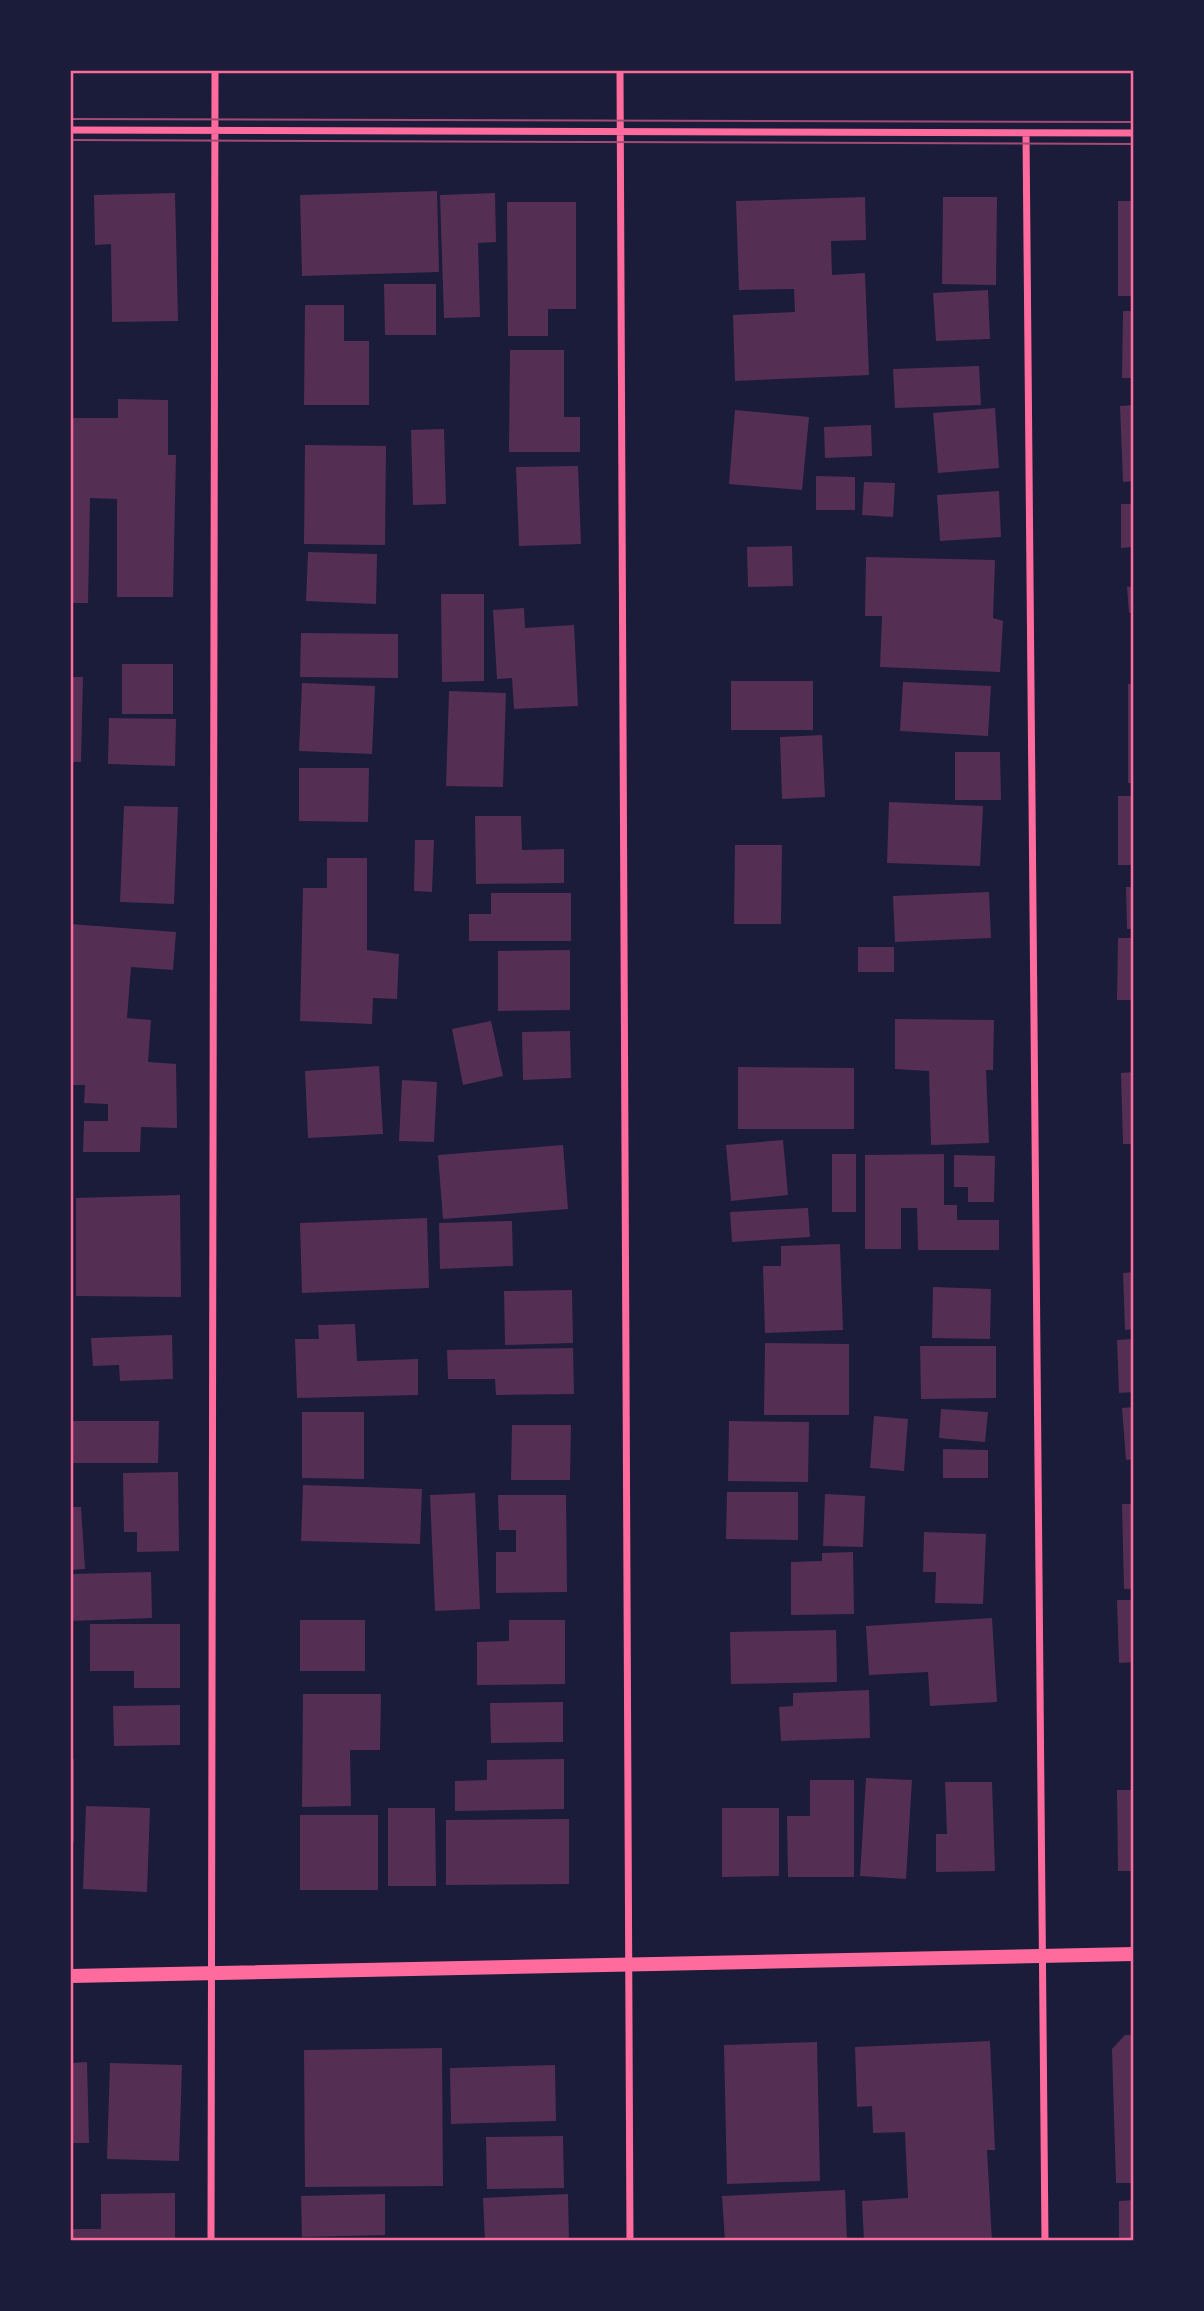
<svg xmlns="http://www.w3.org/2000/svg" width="1204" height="2311" font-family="Inter,sans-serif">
  <rect width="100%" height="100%" fill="#1b1b3a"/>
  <path fill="#542f53" d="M437 191 439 272 302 276 300 195Z
    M175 193 178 321 112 322 111 244 95 245 94 195Z
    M495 193 496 242 478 243 480 317 444 318 440 195Z
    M865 197 866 240 831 241 832 275 865 273 869 375 735 381 733 315 795 312 794 289 739 290 736 201Z
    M943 197H997L996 285 942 284Z
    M1118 201H1134V296H1118Z
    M507 202H576V309H548V336H508Z
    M384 284H436V335H385Z
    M988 290 990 339 936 341 933 293Z
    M305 305H344V341H369V405H304Z
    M1123 311H1134V378H1122Z
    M510 350H564V417H580V452H509Z
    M979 366 981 405 895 408 893 369Z
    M118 399 168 400V455H176L173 597H117V499L90 498 88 603H70V418H118Z
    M1134 405V481L1123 482 1120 406Z
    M995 408 999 468 938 473 933 413Z
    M735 410 809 417 802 490 729 484Z
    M871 425 872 456 825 458 824 427Z
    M444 429 446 504 413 505 411 430Z
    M305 445 386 446 385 545 304 544Z
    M578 466 581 544 519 546 516 467Z
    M816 476 855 477V510H816Z
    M864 482 895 483 893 517 862 515Z
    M999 491 1001 537 940 541 937 495Z
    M1121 504H1134V547L1121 548Z
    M792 546 793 586 748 587 747 547Z
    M308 552 377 554 376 604 306 601Z
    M866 557 995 560 993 618 1003 621 1000 672 880 667 882 616H865Z
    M1134 586V612L1129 613 1127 587Z
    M441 594H484V681L442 682Z
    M524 608 525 628 574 625 578 706 514 709 512 678 497 679 493 610Z
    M301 633 398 634V678L300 677Z
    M122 664H173V714H122Z
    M70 677H83L81 762H70Z
    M731 681H813V730H731Z
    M903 682 991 686 988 736 900 731Z
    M302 683 375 686 372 754 299 751Z
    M1128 684H1134V783H1128Z
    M449 691 506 693 503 787 446 786Z
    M109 718 176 719 175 766 108 764Z
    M822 735 825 797 782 799 780 737Z
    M955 752H1000L1001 800H955Z
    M299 768H369L368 822 299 821Z
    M1118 796H1134V865H1118Z
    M889 802 983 806 980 866 887 863Z
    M124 806 178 807 174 904 120 902Z
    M475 816H521L522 850 564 849V883L476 884Z
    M415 840H434L432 892 414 891Z
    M735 845H782L781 924H734Z
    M327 858H367V950L399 954 397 999 373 998 372 1024 300 1021 303 888H327Z
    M1126 887H1134V929H1127Z
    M989 892 991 938 895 942 893 896Z
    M491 893H571V941H469V914H491Z
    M70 924 176 932 173 970 131 967 127 1018 151 1020 148 1062 176 1064 177 1128 141 1127 140 1152H83L84 1121H108V1104L84 1103 85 1085H70Z
    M1118 938H1134V1000H1117Z
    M858 947H894V972H858Z
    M570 950V1010L498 1011V951Z
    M895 1019 994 1020 993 1070H986L989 1143 931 1145 929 1071 895 1069Z
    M491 1021 503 1076 463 1085 452 1029Z
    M570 1031 571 1078 523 1080 522 1032Z
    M379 1066 383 1134 308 1138 305 1071Z
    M738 1067 854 1068V1129H738Z
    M1134 1072V1144H1123L1121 1073Z
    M402 1080 437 1082 434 1142 399 1141Z
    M783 1140 788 1195 731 1201 726 1145Z
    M563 1145 568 1209 443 1219 438 1155Z
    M832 1154H856V1212H832Z
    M944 1154V1205H957V1220H999V1250H918L917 1208H901V1249H865V1155Z
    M954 1155 995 1156 994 1202H968V1187H954Z
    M180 1195 181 1297 76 1296V1198Z
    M808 1208 810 1237 732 1242 730 1212Z
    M427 1218 429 1288 302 1293 300 1223Z
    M512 1221 513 1266 440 1269 439 1223Z
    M840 1244 843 1330 765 1333 763 1266H781V1246Z
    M1134 1272V1329L1125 1330 1123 1273Z
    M933 1287 991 1289 990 1339 932 1338Z
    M572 1290 573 1343 505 1345 504 1291Z
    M355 1324 357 1361 418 1359V1395L297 1398 295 1339H319L318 1325Z
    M172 1335 173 1379 120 1381 119 1365 93 1366 91 1338Z
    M1134 1339V1392L1119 1393 1117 1340Z
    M765 1343 849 1344V1415H764Z
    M920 1346H996V1398L921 1399Z
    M573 1348 574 1394 496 1395 495 1379H448L447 1350Z
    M1134 1407V1459L1126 1460 1122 1408Z
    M941 1409 988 1412 985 1442 939 1438Z
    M302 1412H364V1479L302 1478Z
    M874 1416 908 1419 904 1471 870 1468Z
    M70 1421H159L158 1463H70Z
    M729 1421 809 1422 808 1482 728 1481Z
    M512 1425H571L570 1480H511Z
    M943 1449 988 1450V1478H943Z
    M178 1472 179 1551 137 1552V1532H124L123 1473Z
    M303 1485 422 1489 420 1544 301 1541Z
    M727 1492H798V1540L726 1539Z
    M475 1493 480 1609 435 1611 430 1495Z
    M825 1494 865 1496 863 1547 823 1546Z
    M498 1495H566L567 1592 496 1593V1552H516V1530H499Z
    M1122 1504H1134V1589H1124Z
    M70 1507H81L85 1569 70 1570Z
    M924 1532 986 1534 983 1604 935 1603 936 1572H923Z
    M853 1552 854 1614 791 1615V1562L822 1561V1553Z
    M151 1572 152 1618 70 1621V1574Z
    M1117 1600H1134V1662L1119 1663Z
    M992 1618 997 1702 930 1706 928 1672 869 1675 866 1626Z
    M300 1620H365V1671H300Z
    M509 1620H565V1684L477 1685V1642L509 1641Z
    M90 1624H180V1688H134V1671H90Z
    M836 1630 837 1682 731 1684 730 1632Z
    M869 1690 870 1738 781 1741 779 1707 793 1706V1693Z
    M303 1694H381L380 1750H350L351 1806 302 1807Z
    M563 1702V1742L491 1743 490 1703Z
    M180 1705V1745L114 1746 113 1706Z
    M70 1759H74V1842H70Z
    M564 1759V1809L455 1811V1781L487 1780V1760Z
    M866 1778 912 1780 906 1879 860 1876Z
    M810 1780H854V1877H788L787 1816H810Z
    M945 1782H992L995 1871 936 1872V1834H947Z
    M1117 1790H1134V1871H1118Z
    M86 1806 150 1808 147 1892 83 1889Z
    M388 1808H435L436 1886H388Z
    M722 1808H779V1876L722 1877Z
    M300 1815H378V1890H300Z
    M569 1819V1884L446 1885V1820Z
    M1125 2035H1134V2183H1116L1112 2049Z
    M990 2041 995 2150H987L992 2241H864L862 2201 908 2198 905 2132 873 2133 872 2106 857 2107 855 2047Z
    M817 2042 820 2181 727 2184 724 2045Z
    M442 2048 443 2186 305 2187 304 2050Z
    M87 2062 89 2143H70V2063Z
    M110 2063 182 2065 179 2161 107 2159Z
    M555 2065 556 2121 451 2124 450 2068Z
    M563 2136 564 2188 487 2189 486 2137Z
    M845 2190 847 2241H725L722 2196Z
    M175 2193V2241H71V2229H101V2194Z
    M385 2194V2235L302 2237 301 2196Z
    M568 2194 569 2241H485L483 2198Z
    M1134 2200V2241H1119V2201Z"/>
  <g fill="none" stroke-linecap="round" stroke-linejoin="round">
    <path stroke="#ff6b9d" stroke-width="7" d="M620 70 630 2241
      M70 130 1134 133
      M1026 133 1045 2241
      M211 2241 215 70"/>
    <path stroke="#ff6b9d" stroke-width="14" d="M70 1976 1134 1954"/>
    <path stroke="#a44b75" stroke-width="2" d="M70 119 1134 122
      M70 140 1134 144"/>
  </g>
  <rect width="1204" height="2311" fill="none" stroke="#1b1b3a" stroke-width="144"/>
  <rect x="72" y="72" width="1060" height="2167" fill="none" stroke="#ff6b9d" stroke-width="2.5"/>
</svg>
